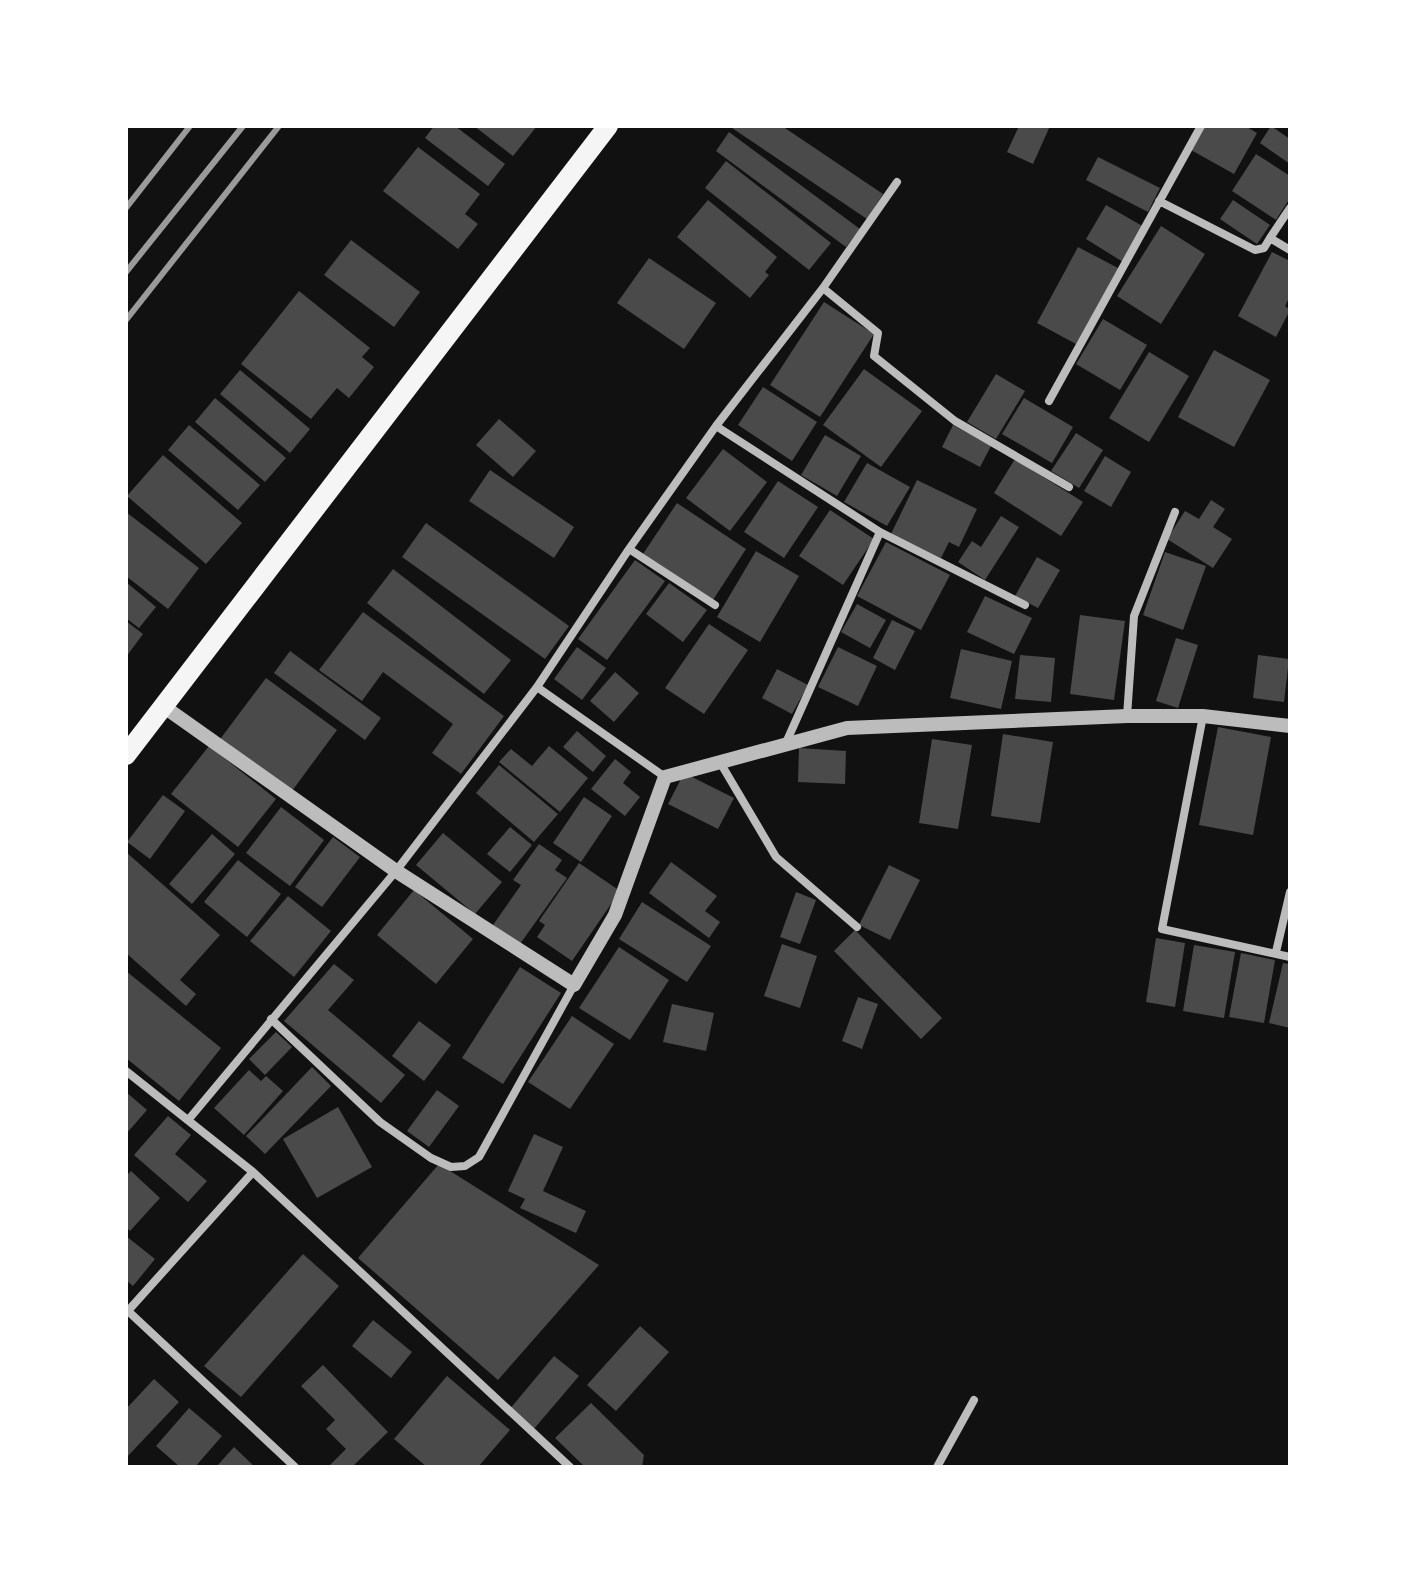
<svg xmlns="http://www.w3.org/2000/svg" width="1416" height="1593" font-family="Jost,sans-serif">
  <rect width="100%" height="100%" fill="#111"/>
  <path fill="#4a4a4a" d="M434 126H455L505 164 488 186 425 138Z
    M474 126H537L513 156Z
    M729 126H782L883 194 867 219Z
    M1019 126H1050L1033 164 1007 152Z
    M1205 126H1245L1257 133 1234 174 1191 150Z
    M1271 126 1290 139V164L1260 143Z
    M729 132 860 229 846 247 716 151Z
    M418 147 480 194 465 214 478 224 458 249 383 191Z
    M1256 154 1290 176V198L1276 220 1232 191Z
    M1098 157 1160 188 1148 212 1086 180Z
    M726 161 831 243 809 270 705 188Z
    M708 200 777 257 765 272 769 275 750 298 677 237Z
    M1233 200 1270 225 1257 244 1220 219Z
    M1106 205 1144 227 1123 262 1086 239Z
    M1161 226 1205 254 1161 324 1117 296Z
    M351 240 420 292 394 327 324 275Z
    M1078 247 1118 268 1076 344 1037 323Z
    M1272 252 1290 261V296L1285 306 1290 310 1276 337 1238 316Z
    M649 258 716 303 684 349 617 303Z
    M299 291 370 348 362 357 374 367 349 398 337 388 311 419 241 364Z
    M824 302 874 334 820 417 770 385Z
    M1103 319 1147 345 1120 390 1076 364Z
    M1214 350 1270 380 1234 447 1178 417Z
    M1149 352 1189 376 1149 442 1109 418Z
    M864 369 922 411 881 467 823 425Z
    M240 370 310 429 290 453 220 394Z
    M996 374 1025 391 996 439 967 422Z
    M763 387 817 422 792 461 738 425Z
    M215 398 286 458 265 482 195 422Z
    M1024 398 1073 427 1052 463 1002 434Z
    M499 419 536 451 513 477 476 445Z
    M189 425 260 485 238 510 168 450Z
    M953 425 991 446 980 467 942 447Z
    M1076 433 1103 450 1079 488 1051 471Z
    M825 435 861 456 837 496 801 475Z
    M723 449 767 482 730 531 686 498Z
    M163 455 242 523 206 564 127 496Z
    M1105 456 1131 472 1111 507 1084 491Z
    M1015 459 1083 502 1061 536 994 493Z
    M867 463 910 487 887 526 844 502Z
    M490 470 574 527 554 558 469 501Z
    M917 480 977 509 959 547 949 542 941 558 891 534Z
    M778 481 818 507 784 558 744 532Z
    M1211 500 1225 509 1213 527 1232 539 1213 568 1167 539 1185 511 1199 519Z
    M677 503 746 549 713 600 643 554Z
    M830 510 874 539 843 585 799 556Z
    M126 512 199 568 168 609 126 576Z
    M1001 516 1019 527 985 580 958 562 972 541 981 547Z
    M426 523 569 626 545 659 402 557Z
    M886 542 950 575 921 630 857 596Z
    M756 551 799 576 760 642 717 617Z
    M1165 552 1206 566 1183 630 1143 615Z
    M1037 557 1060 570 1038 608 1015 596Z
    M635 560 665 581 607 660 578 639Z
    M393 569 511 660 484 694 367 603Z
    M126 582 156 607 139 628 126 618Z
    M669 583 707 610 683 642 646 614Z
    M985 596 1032 618 1014 654 967 632Z
    M857 604 886 620 870 648 841 632Z
    M363 612 504 716 461 774 432 753 453 724 383 672 362 701 319 670Z
    M1080 615 1125 621 1114 700 1070 694Z
    M892 620 915 631 895 670 873 658Z
    M126 621 143 634 126 657Z
    M709 624 748 650 704 714 665 688Z
    M1176 638 1198 645 1178 708 1156 701Z
    M577 647 606 668 582 700 554 679Z
    M838 647 877 666 858 706 818 687Z
    M961 649 1012 661 1001 709 950 698Z
    M290 651 381 718 365 740 274 673Z
    M1020 655 1055 658 1051 702 1015 699Z
    M1258 655 1289 659 1284 702 1253 698Z
    M777 669 808 685 792 714 762 698Z
    M615 672 639 693 614 722 590 701Z
    M266 678 337 730 289 795 218 742Z
    M1218 727 1271 737 1253 835 1199 825Z
    M577 731 606 756 593 772 563 747Z
    M1003 734 1053 742 1040 823 991 816Z
    M932 739 972 745 958 829 919 823Z
    M209 746 276 799 238 847 171 794Z
    M549 746 588 778 560 812 499 762 511 749 532 766Z
    M799 748 846 751 845 784 798 782Z
    M615 759 631 772 623 783 640 797 625 816 591 789Z
    M499 765 558 814 534 842 476 793Z
    M684 773 734 798 718 829 668 804Z
    M163 795 185 811 150 859 127 842Z
    M584 797 612 816 581 862 553 843Z
    M281 807 324 840 290 886 246 853Z
    M510 827 532 845 510 872 487 854Z
    M443 833 502 882 475 914 416 865Z
    M212 834 235 854 192 904 169 884Z
    M333 837 360 857 322 907 295 887Z
    M539 844 562 860 555 870 567 878 520 944 493 925 521 885 513 880Z
    M126 852 220 935 180 980 196 994 186 1006 126 953Z
    M238 860 281 894 247 937 204 902Z
    M671 862 717 896 705 911 720 922 709 938 649 893Z
    M579 863 620 891 572 961 537 937 545 925 539 921Z
    M889 865 920 880 890 940 859 925Z
    M414 890 473 939 436 984 377 935Z
    M796 892 816 900 800 944 780 937Z
    M288 896 331 931 294 977 250 941Z
    M642 902 711 946 687 982 619 939Z
    M855 930 942 1018 921 1039 834 951Z
    M1156 938 1185 943 1175 1007 1146 1002Z
    M782 944 817 956 800 1008 764 996Z
    M1194 945 1235 952 1224 1018 1183 1011Z
    M619 947 669 980 630 1040 579 1008Z
    M1241 953 1275 960 1264 1023 1229 1017Z
    M1283 963 1290 964V1028L1269 1023Z
    M334 964 354 980 328 1010 405 1075 381 1103 284 1021Z
    M520 967 561 993 503 1084 462 1058Z
    M126 971 221 1048 179 1101 126 1058Z
    M858 997 878 1004 862 1049 842 1041Z
    M672 1004 714 1013 706 1051 663 1042Z
    M572 1016 614 1044 570 1109 528 1082Z
    M419 1021 451 1045 424 1081 392 1056Z
    M276 1032 292 1047 265 1075 249 1059Z
    M312 1067 331 1086 265 1154 246 1136Z
    M249 1070 261 1081 266 1076 283 1091 244 1135 214 1108Z
    M437 1090 459 1106 429 1147 407 1131Z
    M126 1092 147 1110 126 1134Z
    M338 1107 372 1167 317 1198 283 1139Z
    M168 1116 191 1135 175 1154 207 1181 188 1202 134 1155Z
    M534 1134 563 1147 543 1191 586 1211 576 1233 520 1208 525 1199 508 1191Z
    M439 1164 599 1265 498 1380 358 1258Z
    M131 1171 160 1198 130 1231 126 1227V1176Z
    M126 1236 155 1259 133 1286 126 1280Z
    M303 1254 339 1286 241 1397 204 1366Z
    M373 1320 412 1352 391 1378 352 1346Z
    M640 1326 669 1352 616 1411 587 1385Z
    M554 1356 579 1376 533 1430 509 1410Z
    M323 1365 388 1432 352 1467H328L346 1449 326 1429 335 1420 301 1386Z
    M447 1376 510 1430 478 1467H427L394 1439Z
    M154 1379 179 1402 126 1458V1409Z
    M591 1403 644 1455 642 1467H585L555 1438Z
    M189 1408 222 1436 195 1467H180L156 1446Z
    M234 1447 255 1467H216Z"/>
  <g fill="none" stroke-linecap="round" stroke-linejoin="round">
    <path stroke="#bcbcbc" stroke-width="8" d="M1159 201 1255 250 1264 248 1270 238
      M1290 208 1270 238 1290 250
      M823 288 878 333 874 356 955 421 1069 487
      M1049 401 1201 126
      M716 426 880 532 1025 605
      M629 549 715 605
      M537 687 665 777
      M1127 716 1134 616 1175 512
      M1203 716 1162 929 1290 957
      M785 745 880 532
      M721 764 776 857 857 927
      M1276 952 1290 892
      M271 1019 380 1122 431 1158 451 1167 465 1166 479 1157 574 985
      M126 1071 253 1172 570 1467
      M189 1119 396 871 537 687 629 549 716 426 823 288 897 182
      M128 1311 295 1467
      M126 1313 253 1172
      M937 1467 974 1400"/>
    <path stroke="#bcbcbc" stroke-width="14" d="M163 706 396 871 574 985 615 915 665 777 847 728 1127 716H1203L1290 726"/>
    <path stroke="#f5f5f5" stroke-width="20" d="M126 755 608 126"/>
    <path stroke="#9a9a9a" stroke-width="6" d="M126 208 190 126
      M126 272 243 126
      M126 320 279 126"/>
  </g>
  <rect width="1416" height="1593" fill="none" stroke="#ffffff" stroke-width="256"/>
</svg>
